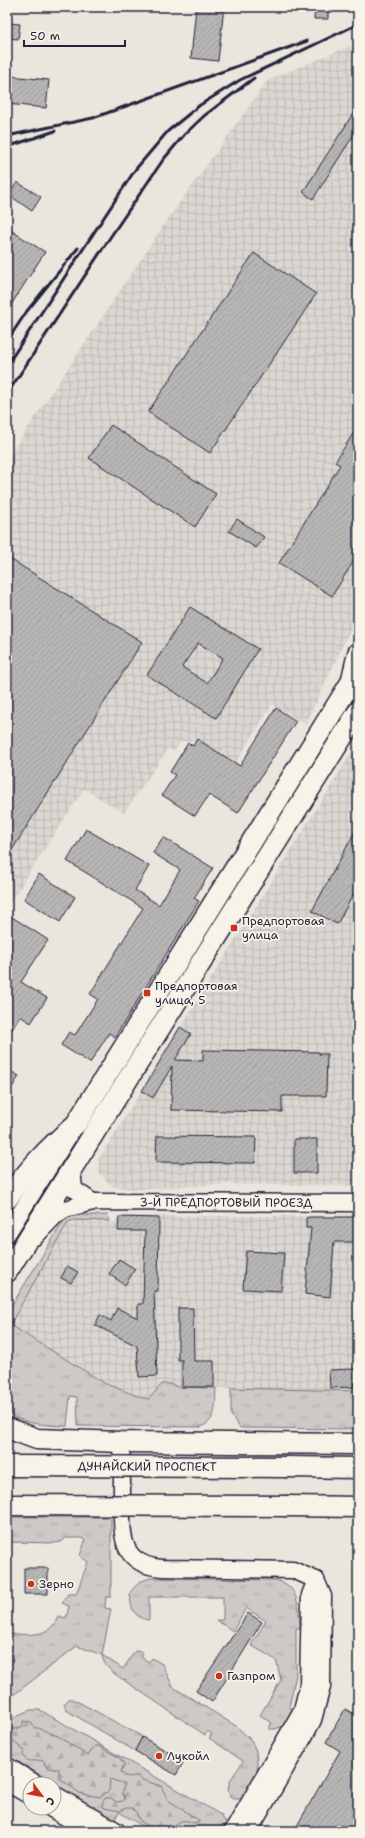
<svg xmlns="http://www.w3.org/2000/svg" width="365" height="1838" font-family="'Shantell Sans',sans-serif">
  <defs>
    <pattern id="industrial-grid" width="8" height="8" patternUnits="userSpaceOnUse"><rect width="8" height="8" fill="#dbd8d2"/><path d="M0 4h8M4 0v8" fill="none" stroke="#bcb9b5"/></pattern>
    <pattern id="grass-tufts" width="24" height="20" patternUnits="userSpaceOnUse"><rect width="24" height="20" fill="#cdc9c6"/><path d="M3 7l-1-3M5 7V3M7 7l1-3M15 17l-1-3M17 17v-4M19 17l1-3" fill="none" stroke="#b0acab"/></pattern>
    <pattern id="forest-firs" width="22" height="20" patternUnits="userSpaceOnUse"><rect width="22" height="20" fill="#cdc9c6"/><path d="M5 1l3.5 6h-7zM16 11l3.5 6h-7z" fill="#b0acab"/></pattern>
    <pattern id="building-hatch" width="6" height="6" patternUnits="userSpaceOnUse"><rect width="6" height="6" fill="#b8b6b5"/><path d="M-1 1l2-2M0 6l6-6M5 7l2-2" fill="none" stroke="#9e9c9d"/></pattern>
  </defs>
  <rect width="100%" height="100%" fill="#eae6de"/>
  <filter id="ink" filterUnits="userSpaceOnUse"><feTurbulence type="fractalNoise" baseFrequency=".025" numOctaves="2"/><feDisplacementMap in="SourceGraphic" scale="8" xChannelSelector="R" yChannelSelector="G"/><feConvolveMatrix kernelMatrix="1 2 1 2 8 2 1 2 1" color-interpolation-filters="sRGB"/></filter>
  <g filter="url(#ink)">
    <path fill="url(#industrial-grid)" d="M358 43V613L306 724 272 705 235 764 193 740 185 742 181 741 174 752 169 748 124 813 84 789 7 907V459L168 219 268 80Z
      M358 742V1186L228 1184 136 1189 113 1187 98 1172 99 1159Z
      M117 1216H358V1391L177 1387 172 1384H162L149 1399 143 1398 106 1384 10 1325 68 1222 74 1220H97L116 1222Z"/>
    <path fill="url(#grass-tufts)" stroke="#787680" d="M76 1215H108L110 1221 74 1220 68 1222 10 1325 106 1384 143 1398 149 1399 162 1384H172L177 1387 216 1388C215 1403 218 1420 201 1427L78 1426 77 1397 70 1396 67 1426C45 1425 26 1425 7 1413V1313L63 1222 69 1217Z
      M231 1388 358 1391V1429L240 1428 231 1415Z
      M7 1517H111V1597H106L105 1608 111 1609 102 1655 123 1669 135 1651 143 1652 141 1657 149 1662 152 1658 162 1664 173 1687 236 1726 251 1740 256 1751 258 1771 241 1799H232C221 1787 237 1772 243 1761L209 1738 212 1734 207 1731 205 1735 125 1681 126 1679 123 1680C114 1673 104 1668 102 1655L77 1646 7 1700V1634C27 1634 51 1639 58 1616L66 1618 69 1606 62 1603 68 1594H76L88 1562 80 1556 85 1541 82 1538H66L61 1542 55 1543 7 1542Z
      M150 1578 275 1580C299 1584 299 1608 300 1628H296V1675L289 1707 293 1709 285 1724 286 1725 275 1729H268L272 1723 260 1715 281 1680 276 1660 251 1645 266 1621 246 1608 233 1631 216 1620H223V1597H149V1620C136 1619 129 1608 131 1596L128 1595 139 1582Z
      M69 1699H73L141 1736 142 1738 135 1751 66 1710 64 1704Z
      M30 1710H40L221 1815 226 1823 222 1831H151L119 1812 114 1821 10 1759 7 1756V1724L18 1715Z"/>
    <path fill="url(#forest-firs)" stroke="#787680" d="M23 1721 31 1723 35 1728H38L58 1736 88 1756 95 1746H98L120 1758 124 1764 121 1772C126 1778 130 1777 137 1776L142 1780 161 1786 168 1800 200 1821 194 1823C182 1818 177 1821 170 1831H158L140 1821 136 1812 132 1808H126L120 1811 104 1808 102 1804 105 1798H111L117 1802 123 1801 125 1798 122 1793 125 1784 110 1779 109 1791 100 1797 81 1794 59 1778V1769L48 1768 45 1765 44 1761C35 1758 29 1766 23 1755L24 1750 15 1743 12 1738 7 1740V1729H15L23 1726Z"/>
    <path fill="url(#building-hatch)" stroke="#22223b" fill-rule="evenodd" d="M196 7H224L218 61 191 58Z
      M315 8H328V19H314Z
      M7 23 20 24 18 39 7 38Z
      M10 76 49 80 46 108 7 104Z
      M358 106V128L313 199 303 192Z
      M17 182 41 197 32 211 9 195Z
      M7 228 45 252 7 311Z
      M254 253 316 294 210 453 148 412Z
      M111 425 216 494 195 527 89 458Z
      M358 426V554L332 596 279 563 340 465 335 462Z
      M237 519 264 537 256 548 229 531Z
      M7 557 142 642 7 858Z
      M190 607 258 649 216 718 147 675ZM198 643 223 658 207 683 182 667Z
      M276 708 296 721 238 813 209 795 195 816 162 795 175 775 170 772 188 743 193 746 197 739 240 766Z
      M358 826V886L337 924 312 911Z
      M86 829 149 866 135 890 159 905 180 870 153 853 163 837 213 868 194 898 199 901 115 1037 109 1033 90 1063 61 1045 69 1032 75 1035 98 999 90 994 143 908 67 861Z
      M39 874 75 897 60 922 24 899Z
      M12 917 48 940 21 982 47 998 31 1023 20 1016 7 1038V924Z
      M180 1027 191 1034 175 1060 203 1061V1050L319 1052V1054H327L326 1096H282V1112L171 1110 172 1066 153 1098 142 1091Z
      M7 1069 19 1076 7 1096Z
      M157 1136 256 1137 255 1163 156 1162Z
      M294 1139H317V1173H294Z
      M119 1217 159 1218 158 1291H154L157 1376 139 1377 137 1346 95 1325 100 1315 111 1321 117 1308 138 1318V1304H143L145 1231H118Z
      M310 1217H357V1242H334L330 1297 305 1294 311 1228H306V1218Z
      M246 1251 284 1253 281 1291 243 1289Z
      M119 1259 135 1269 125 1285 109 1274Z
      M67 1266 78 1272 71 1283 61 1278Z
      M178 1308H193L194 1361H214V1387H182V1360H178Z
      M354 1369V1387L330 1388 329 1370Z
      M24 1568H48V1594H24Z
      M248 1613 262 1622 212 1702 196 1691Z
      M345 1709 358 1716V1831H294L340 1751 326 1742Z
      M142 1737 184 1761 176 1775 135 1751Z"/>
    <g fill="none" stroke-linecap="round" stroke-linejoin="round">
      <defs>
        <g id="minor">
          <path d="M72 1169 74 1189 93 1202"/>
          <path d="M7 1234 68 1137"/>
          <path id="s1" d="M35 1237 56 1215 65 1209 93 1202 358 1203"/>
          <path d="M121 1442C122 1461 122 1481 122 1500 122 1534 119 1565 163 1568L293 1570 316 1580 323 1596 322 1687 313 1720 305 1735 249 1831"/>
          <path d="M7 1766 37 1784"/>
          <path d="M7 1783 30 1796"/>
          <path d="M54 1794 117 1831"/>
          <path d="M50 1808 89 1831"/>
          <path d="M233 1831 302 1710 308 1685 310 1595 316 1580"/>
        </g>
        <path id="major" d="M351 683 358 653
          M7 1199C29 1168 47 1149 76 1124L358 671
          M7 1272 358 712
          M7 1428 37 1439 121 1442 358 1444
          M287 1467 358 1468
          M287 1506 358 1507"/>
      </defs>
      <use href="#minor" stroke="#22223b" stroke-width="19"/>
      <use href="#major" stroke="#22223b" stroke-width="23"/>
      <use href="#minor" stroke="#f7f3e8" stroke-width="16"/>
      <use href="#major" stroke="#f7f3e8" stroke-width="20"/>
      <path stroke="#22223b" stroke-width="3" d="M7 136 93 118 307 41
        M7 147 55 131
        M7 341 27 311 78 248
        M7 365 135 170 168 131 200 105 240 80 358 24
        M7 394 111 236 163 160 184 135 204 116 254 78"/>
      <defs>
        <g id="major-bridge">
          <path id="s2" d="M7 1466 287 1467"/>
          <path d="M7 1505 287 1506"/>
        </g>
      </defs>
      <use href="#major-bridge" stroke="#22223b" stroke-width="23" stroke-linecap="butt"/>
      <use href="#major-bridge" stroke="#f7f3e8" stroke-width="20"/>
    </g>
  </g>
  <g fill="#c8321e" stroke="#f7f3e8" stroke-width="1.5">
    <rect x="230" y="924" width="8" height="8" rx="2"/>
    <rect x="143" y="989" width="8" height="8" rx="2"/>
    <circle cx="31" cy="1584" r="4"/>
    <circle cx="219" cy="1676" r="4"/>
    <circle cx="159" cy="1756" r="4"/>
  </g>
  <g text-anchor="middle" dominant-baseline="central" stroke-width="3.5" stroke-linejoin="round" paint-order="stroke">
    <g font-size="12" fill="#22223b" stroke="#f7f3e8" text-anchor="start">
      <text x="242" y="921">Предпортовая<tspan x="242" dy="14">улица</tspan></text>
      <text x="155" y="986">Предпортовая<tspan x="155" dy="14">улица, 5</tspan></text>
      <text x="39" y="1584">Зерно</text>
      <text x="227" y="1676">Газпром</text>
      <text x="167" y="1756">Лукойл</text>
    </g>
    <g font-size="12" fill="#22223b" stroke="#f7f3e8">
      <text stroke="none"><textPath href="#s1" startOffset="203">3-Й ПРЕДПОРТОВЫЙ ПРОЕЗД</textPath></text>
      <text stroke="none"><textPath href="#s2" startOffset="140">ДУНАЙСКИЙ ПРОСПЕКТ</textPath></text>
    </g>
  </g>
  <rect width="365" height="1838" fill="none" stroke="#f7f3e8" stroke-width="24"/>
  <rect x="12" y="12" width="341" height="1814" fill="none" stroke="#22223b" stroke-width="1.5" filter="url(#ink)"/>
  <g transform="translate(42 1796) rotate(122)"><circle r="19" fill="#f7f3e8" stroke="#a29fa3"/>
  <path d="M0-3L7 15L0 10L-7 15Z" fill="#c8321e"/>
  <text y="-6" font-size="11" font-weight="bold" text-anchor="middle" fill="#22223b">С</text>
  </g>
  <path d="M24 40v6h101v-6" fill="none" stroke="#22223b" stroke-width="2"/>
  <text x="30" y="40" font-size="12" fill="#22223b" stroke="#f7f3e8" stroke-width="3" paint-order="stroke">50 m</text>
</svg>
